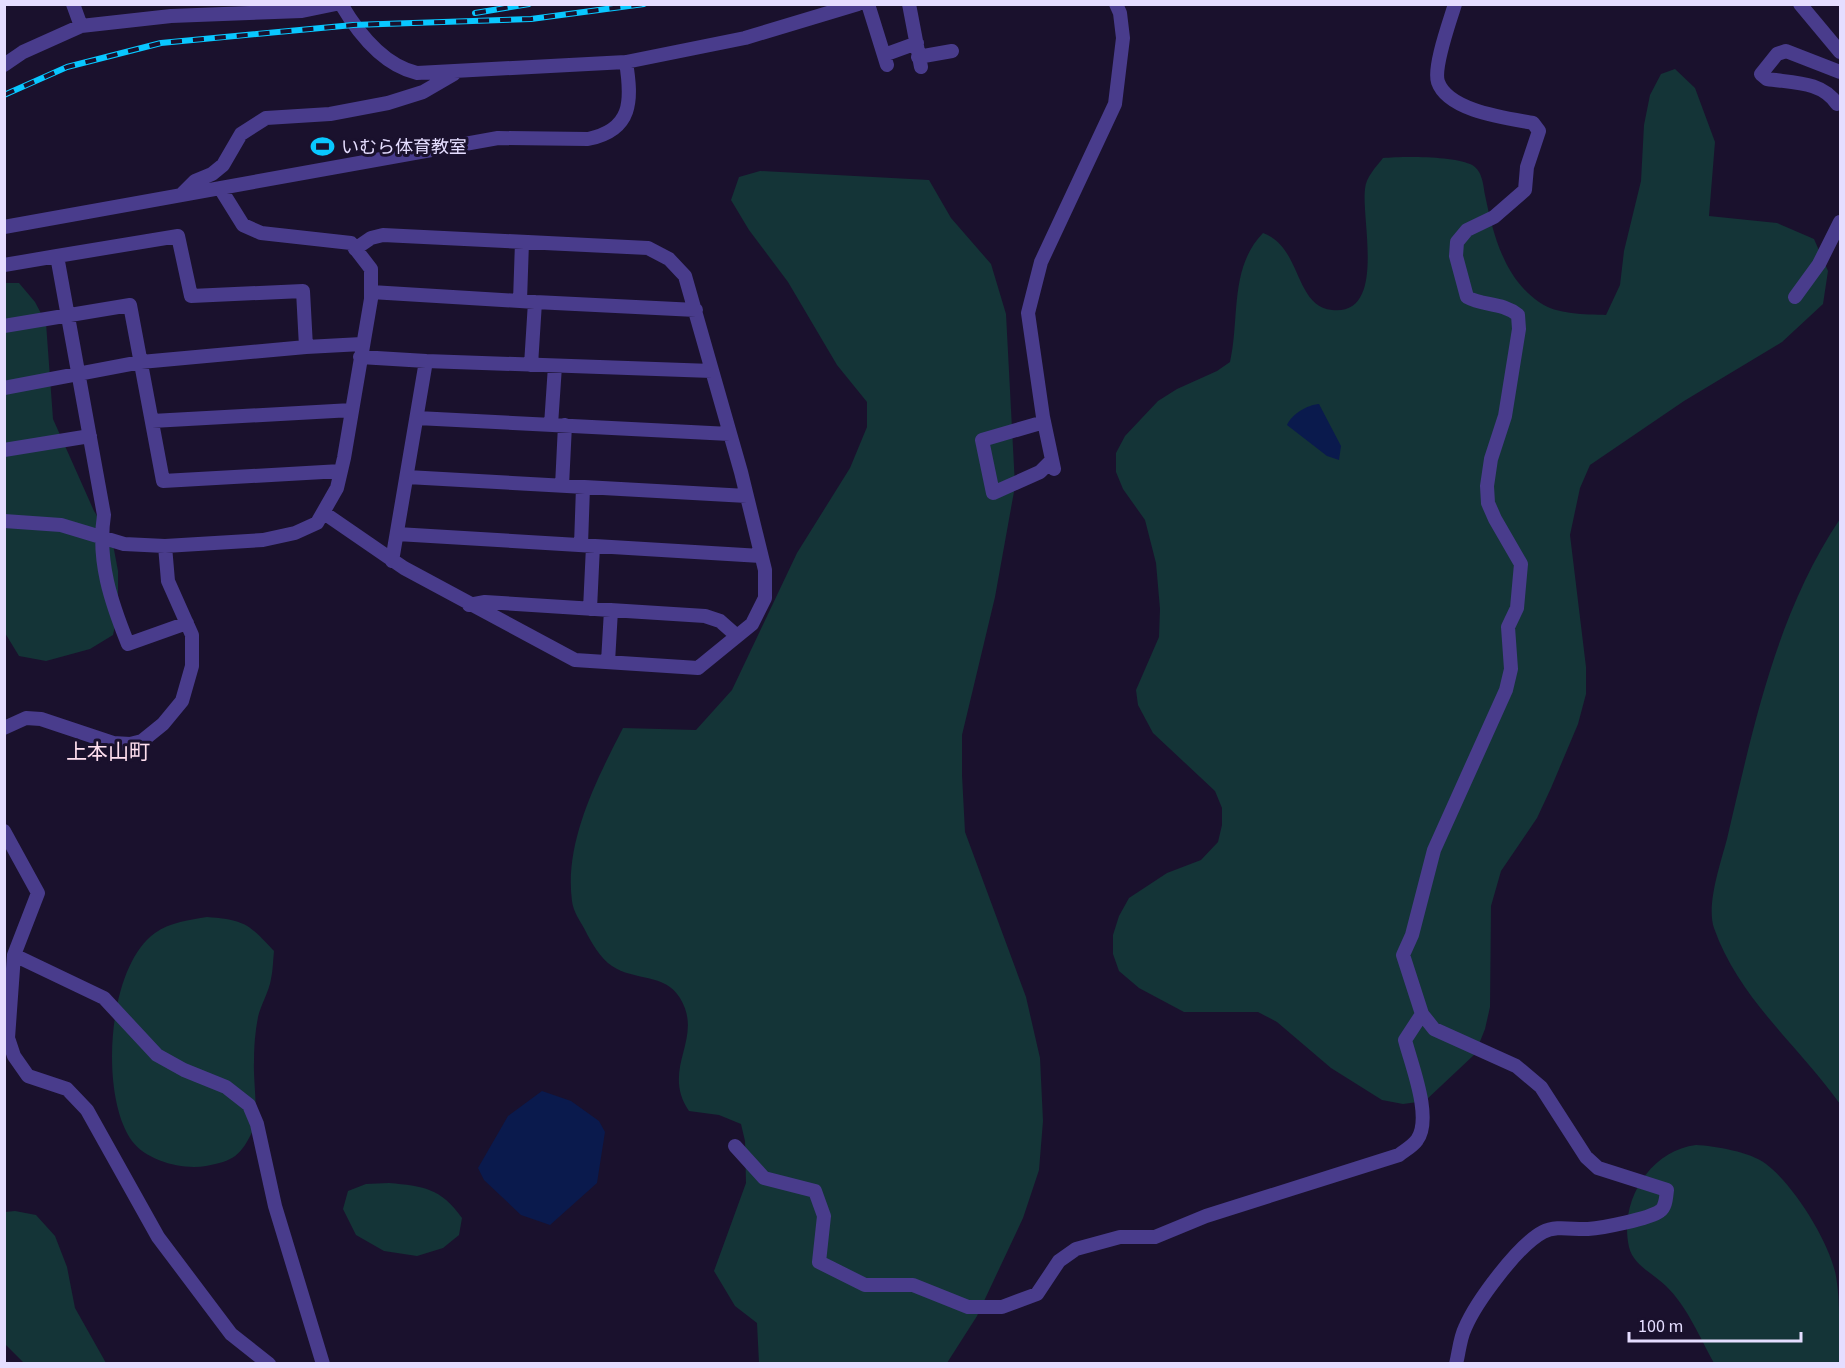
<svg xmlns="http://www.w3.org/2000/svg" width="1845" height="1368" font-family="'Source Sans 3','Noto Sans JP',sans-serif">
  <rect width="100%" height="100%" fill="#1a112d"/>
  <path fill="#143437" d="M1675 69 1695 88 1715 142 1709 216 1777 223 1814 239 1828 271 1823 304 1782 342 1684 401 1590 465 1580 488 1570 535 1586 667V694L1578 724 1551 788 1537 818 1501 871 1491 906 1490 1007 1485 1029 1475 1054 1425 1101 1403 1104 1382 1100 1331 1068 1277 1022 1258 1012H1184L1139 988 1119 971 1113 954V935L1119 916 1129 898 1167 873 1201 860 1218 842 1222 825V808L1215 791 1153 733 1138 705 1136 690 1159 637 1160 609 1156 563 1145 520 1123 489 1116 472V453L1125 436 1158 401 1177 389 1217 371 1230 362C1240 319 1229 268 1263 233 1302 247 1294 306 1332 310 1387 316 1361 220 1365 189 1366 177 1376 167 1383 158 1403 156 1452 156 1470 164 1482 169 1483 183 1485 195 1493 234 1504 278 1539 302 1557 315 1585 314 1606 315L1620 285 1624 251 1641 181 1644 125 1650 95 1661 74Z
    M760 171 929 180 951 218 991 264 1006 314 1015 486 995 597 962 735V775L965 832 1026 997 1040 1058 1043 1121 1039 1170 1023 1218 977 1316 947 1363H759L757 1323 735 1306 714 1271 746 1183 745 1141 741 1124 719 1115 689 1111C660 1068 705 1039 680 998 665 973 634 981 612 966 600 958 591 942 585 930 580 921 573 911 572 901 564 842 597 779 623 728L696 730 732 690 797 553 850 468 867 427V402L837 365 788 282 749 230 731 200 739 177Z
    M4 283H19L35 302 46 323 53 419 94 511 112 539 118 571V612L113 635 90 649 46 661 19 656 5 633Z
    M1840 519V1104C1798 1045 1739 999 1714 928 1706 905 1721 862 1727 839 1753 729 1776 614 1840 519Z
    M207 917C245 920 249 924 274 951 273 960 273 970 271 979 269 992 261 1004 258 1017 255 1032 254 1047 254 1062 253 1080 259 1116 253 1130 241 1156 233 1161 206 1166 182 1170 147 1161 132 1141 99 1095 107 967 155 933 170 922 190 920 207 917Z
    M1696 1145C1715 1146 1751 1152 1766 1164 1794 1185 1830 1243 1836 1276 1841 1304 1838 1335 1840 1363H1714C1700 1338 1687 1306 1666 1286 1654 1274 1633 1265 1629 1247 1619 1202 1649 1151 1696 1145Z
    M389 1183C423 1186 441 1188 462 1218L459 1235 443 1248 417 1256 384 1251 356 1235 343 1209 348 1191 366 1184Z
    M15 1211 36 1215 55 1236 67 1267 75 1308 106 1363H24L5 1344V1212Z"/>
  <path fill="#0a1a4d" d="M1319 404 1341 446 1339 460 1327 456 1287 425C1292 414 1307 405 1319 404Z
    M542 1091 571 1101 599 1121 605 1132 597 1183 550 1225 521 1215 484 1180 478 1168 508 1116Z"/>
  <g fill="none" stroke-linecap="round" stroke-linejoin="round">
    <path stroke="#493c8c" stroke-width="14" d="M73 4 81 26
      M341 4C358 33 383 65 417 73L626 62 745 38 858 4
      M868 4 887 65
      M909 4 921 67
      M1455 4C1450 21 1433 67 1438 82 1448 111 1506 118 1533 123L1539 131 1527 167 1525 190 1494 217 1467 230 1457 242 1456 256 1467 297C1483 306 1502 302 1518 315L1519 329 1505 416 1491 459 1487 486 1488 503 1495 519 1521 564 1517 608 1508 627 1511 669 1506 690 1434 850 1412 935 1403 955 1422 1014 1434 1029 1516 1066 1541 1087 1586 1157 1598 1168 1667 1190C1666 1197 1666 1207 1660 1211 1649 1219 1602 1228 1588 1229 1574 1230 1556 1225 1543 1232 1518 1245 1476 1302 1465 1328 1460 1338 1459 1352 1456 1364
      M1800 4 1840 52
      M884 55 917 43
      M918 57 952 51
      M4 65 23 52 81 26 171 16 302 11 336 4
      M1837 104C1822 81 1793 83 1767 79L1761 74 1777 54 1786 51 1840 72
      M182 194 195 181 212 174 223 165 241 134 266 118 330 114 388 103 423 92 454 74
      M4 227 498 138 588 139C633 130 632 100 626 62
      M4 265 57 256 104 515C97 561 111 602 128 644L187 623
      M371 292 535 302 531 365
      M1795 297 1819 264 1840 222
      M520 301 522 242
      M535 302 696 310
      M4 326 130 305 163 481 341 471
      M306 347 362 344
      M360 357 426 361
      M4 388 141 362 306 347 303 291 191 296 178 236 57 256
      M417 418 730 434
      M152 421 352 410
      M1044 422 982 440 993 493 1040 472 1052 460
      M551 425 555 366
      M4 450 90 436
      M1054 469 1043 417 1028 313 1041 262 1115 104 1123 38 1120 13 1116 4
      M407 477 747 496
      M562 486 565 425
      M324 513 404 568 575 660 698 668 752 624 765 598V570L741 472 685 276 669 259 648 248 383 235 371 238 355 249
      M4 521 61 525 124 544 165 546 263 540 295 533 317 523 337 488 344 458 371 299V269L351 243 261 233 243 225 220 188
      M397 534 761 556
      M581 545 583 487
      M392 561 426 361 712 371
      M469 605 485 602 705 616 720 621 737 636
      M590 609 593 546
      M608 662 611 610
      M4 728 26 718 41 719 113 743 130 744 142 741 163 724 182 701 192 666V635L168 581 165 546
      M4 831 38 893 14 955 8 1038 14 1056 28 1076 67 1089 87 1110 158 1237 231 1334 269 1364
      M14 955 104 998 157 1055 184 1070 226 1087 249 1105 257 1124 275 1206 323 1364
      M735 1146 764 1178 815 1191 824 1216 819 1262 865 1285H913L968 1307H1002L1037 1294 1059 1261 1076 1249 1120 1237H1155L1206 1216 1399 1155C1404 1151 1413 1146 1417 1140 1433 1118 1411 1064 1405 1040L1422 1014"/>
    <defs>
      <path id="rail" d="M475 13 529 4
        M4 95 67 67 161 43 353 25 531 19 644 4"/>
    </defs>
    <use href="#rail" stroke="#09c7ff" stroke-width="6"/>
    <use href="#rail" stroke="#1a112d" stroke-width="4" stroke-dasharray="11" stroke-linecap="butt"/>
  </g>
  <defs>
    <symbol id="stadium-bare" viewBox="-9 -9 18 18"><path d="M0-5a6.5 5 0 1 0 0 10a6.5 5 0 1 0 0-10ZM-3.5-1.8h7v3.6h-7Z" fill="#09c7ff" stroke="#1a112d" stroke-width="2.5" paint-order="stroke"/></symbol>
  </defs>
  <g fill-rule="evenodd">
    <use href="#stadium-bare" x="306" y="130" width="33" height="33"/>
  </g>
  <g text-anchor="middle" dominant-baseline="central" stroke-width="6" stroke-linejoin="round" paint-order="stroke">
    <g font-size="18" fill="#e5ddff" stroke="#1a112d" text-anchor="start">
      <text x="341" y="147">いむら体育教室</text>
    </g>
    <g font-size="21" fill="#ffdfef" stroke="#1a112d">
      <text x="108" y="752">上本山町</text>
    </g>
  </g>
  <rect width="1845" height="1368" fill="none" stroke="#e5ddff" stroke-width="12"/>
  <path d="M1629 1332v9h172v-9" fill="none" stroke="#e5ddff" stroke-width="3"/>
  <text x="1638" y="1332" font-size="18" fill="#e5ddff" stroke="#1a112d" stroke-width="4.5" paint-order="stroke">100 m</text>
</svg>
